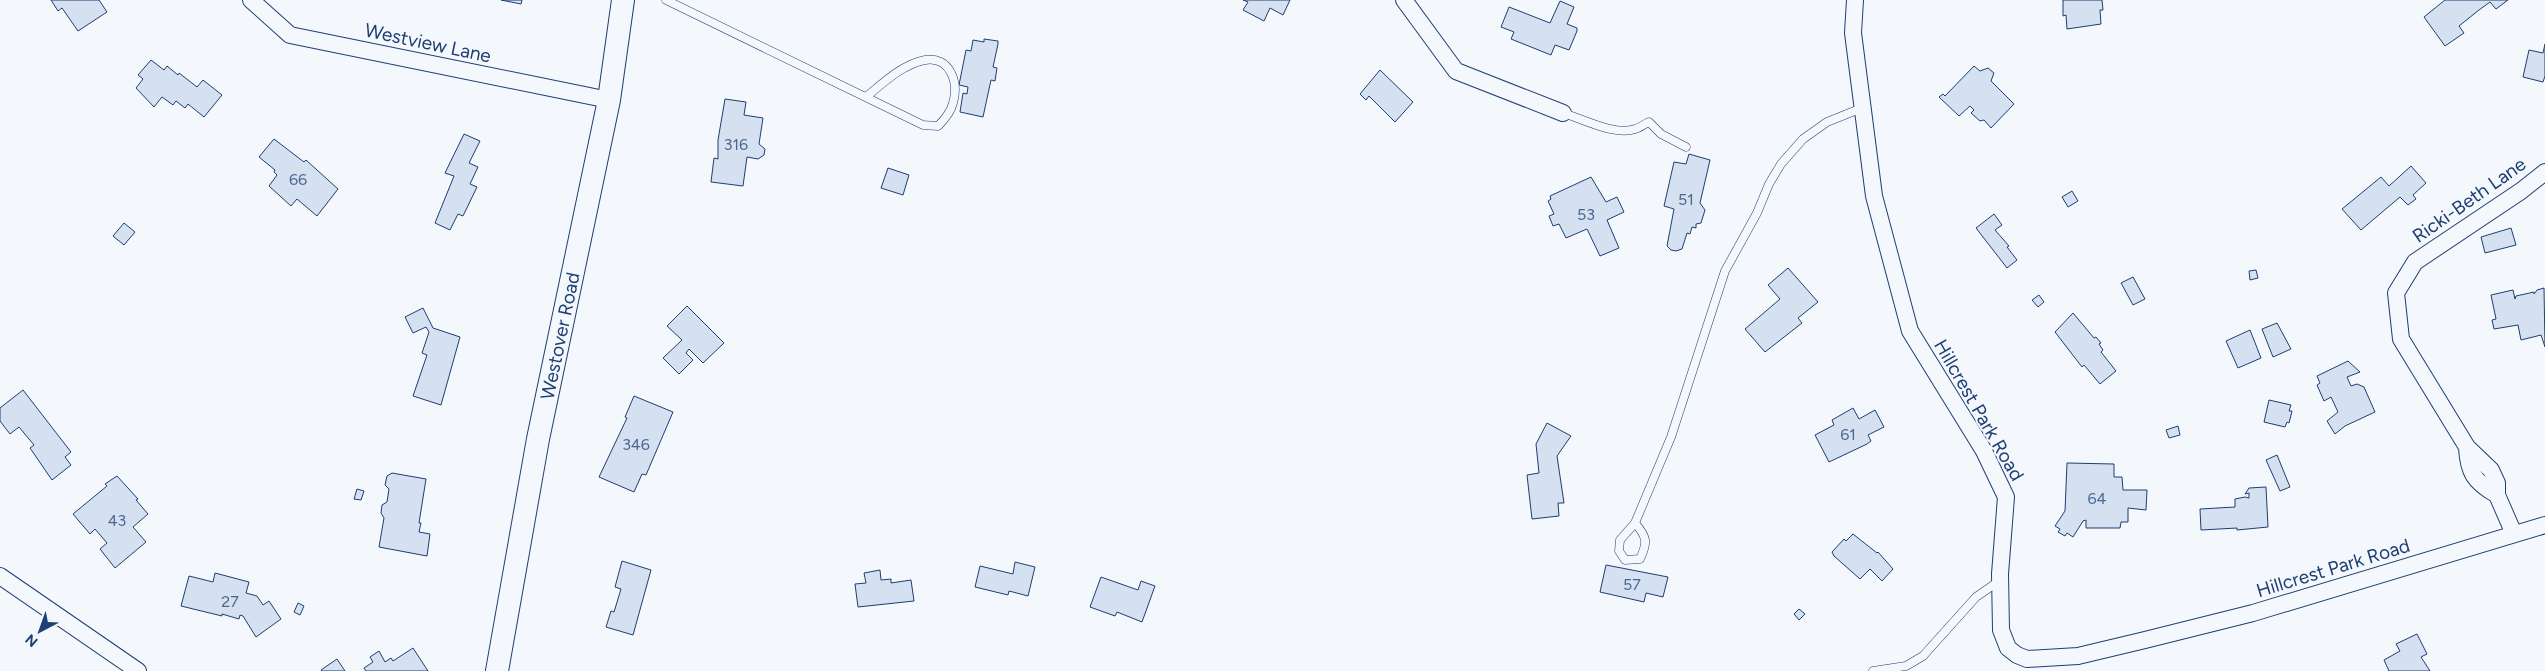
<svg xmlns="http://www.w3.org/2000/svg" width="2545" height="671" font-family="Figtree,sans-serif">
  <rect width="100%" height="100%" fill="#f4f7fb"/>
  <path fill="#d5e0f0" stroke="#1d3f73" d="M51 0H99L107 12 78 31 62 8 58 11Z
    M501 0H522L521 4Z
    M1243 0H1290L1283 15 1270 8 1264 21 1243 10 1248 2Z
    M2063 0H2102L2103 10H2100L2101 24 2067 29 2066 15 2063 16Z
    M2508 0 2496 9 2490 2 2479 10 2459 26 2464 33 2445 46 2424 17 2445 0Z
    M1560 1 1574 7 1567 24 1577 28V31L1569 50 1555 45 1551 55 1511 39 1514 32 1501 27 1509 7 1550 23Z
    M984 39 998 41V44L993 67 997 68 995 81 991 80 983 117 960 112 963 93 967 94 968 87 959 85 966 50 971 51 973 40 984 42Z
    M2545 44V76L2543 82 2523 77 2529 50 2543 53Z
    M151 60 164 70 167 66 178 75 179 73 197 87 203 80 222 95 204 117 188 104 185 108 176 101 173 105 162 97 154 107 136 88 143 79 138 75Z
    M1974 66 1980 71 1988 68 1994 73 1991 81 2014 104 1991 128 1984 120 1980 121 1971 113 1974 110 1970 106 1959 116 1939 97 1943 94 1945 96Z
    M1380 70 1413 102 1395 122 1369 96 1366 100 1360 94Z
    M725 99 746 102 744 115 763 118 759 144 765 149 764 155 758 159 747 157 743 186 711 182 714 158 718 159V140Z
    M464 134 480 141 469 163 478 167 470 184 477 187 463 216 458 214 450 230 435 223 454 176 445 173Z
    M274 139 304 162 306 160 338 189 317 216 297 199 291 206 269 186 277 175 274 172 275 170 259 157Z
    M1689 154 1710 160 1700 203 1705 210 1701 223 1696 224V228L1692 227 1690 234 1687 233 1682 249 1676 251 1671 250 1667 246 1674 209 1664 206 1674 162 1686 164Z
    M2411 166 2426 183 2413 195 2416 199 2408 205 2400 197 2361 230 2342 209 2381 177 2389 186Z
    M888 168 909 175 903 195 881 188Z
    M1591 177 1606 202 1617 197 1624 212 1607 220 1619 248 1600 256 1587 229 1566 238 1559 224 1553 226 1549 216 1554 214 1548 201 1551 199 1550 196Z
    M2072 191 2078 201 2068 207 2062 197Z
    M1994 214 2002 225 1995 230 2009 246 2007 247 2017 260 2007 268 1976 228Z
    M124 223 135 232 124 245 113 236Z
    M2511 228 2516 245 2485 253 2481 237Z
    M1788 268 1818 302 1798 318 1802 323 1765 352 1745 329 1780 299 1768 285Z
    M2256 270 2258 278 2250 280 2249 271Z
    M2133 277 2145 299 2133 305 2121 283Z
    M2544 288 2545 347 2541 335 2521 340 2518 325 2494 329 2492 320 2496 319 2491 295 2513 290 2515 299 2516 296 2534 292V294L2537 290Z
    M2039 295 2044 302 2038 307 2032 300Z
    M687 306 724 343 703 363 689 349 686 353 693 360 679 374 663 358 682 340 667 326Z
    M423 308 433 328 460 337 441 405 413 396 427 355 422 353 429 332 426 327 413 333 405 317Z
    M2073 313 2094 338 2096 337 2101 343 2099 344 2103 350 2101 352 2116 371 2100 384 2084 365 2082 367 2055 332Z
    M2277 323 2291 349 2273 357 2262 329Z
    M2250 330 2261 358 2238 368 2226 341Z
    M2348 361 2360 372 2347 377 2351 386 2357 384 2364 387 2375 412 2345 426 2335 434 2327 421 2338 412 2331 397 2324 401 2317 385 2320 383 2317 376Z
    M23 390 71 452 65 457 71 465 52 480 30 448 34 445 19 427 10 434 0 421V408Z
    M634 396 673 412 646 475 642 474 634 492 599 477 627 418 625 417Z
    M2269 400 2291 405 2289 411H2292L2289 423 2287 422 2285 427 2264 422Z
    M1853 408 1859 419 1875 410 1884 427 1868 435 1871 441 1867 444 1829 462 1815 435 1834 425 1832 420Z
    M1547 423 1571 436 1557 456 1564 503H1558L1559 516 1532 519 1527 475 1539 473 1536 444Z
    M2178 426 2180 435 2169 438 2166 430Z
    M2277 455 2290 487 2280 491 2266 460Z
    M2067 463 2114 464V477H2122L2123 490H2147L2146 510 2128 508V522H2121L2120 528H2086V520L2083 521 2073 537 2067 533 2065 536 2058 532 2060 529 2055 526 2065 511Z
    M392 473 426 479 419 523H421L419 532 430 534 427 556 379 547 384 518 381 513 382 505 387 502 389 489 385 485 387 476Z
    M117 476 138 499 136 500 148 514 133 527 146 542 115 568 100 549 107 543 95 529 90 534 73 514 107 486 105 484Z
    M2266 487 2268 527 2237 530V528L2201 530 2200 509 2235 507V499L2245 497 2249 498V493L2245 494 2249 488Z
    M357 489 364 491 361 500 354 499Z
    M1853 534 1877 553 1878 552 1893 569 1882 581 1870 569 1860 579 1834 556 1832 552 1844 539 1846 541Z
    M622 561 651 570 633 635 606 627 611 611 614 612 621 589 615 587Z
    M1015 562 1035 567 1028 596 1009 591 1008 595 975 587 980 566 1013 574Z
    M1606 565 1668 577 1663 597 1646 593 1644 602 1600 592Z
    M880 570 881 580 891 579V583L911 580 914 601 858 607 855 584 866 583 864 573Z
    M215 573 249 582 246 593 257 596 263 605 269 601 281 619 256 637 243 616 240 615 239 619 222 614V616L181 606 189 576 213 582Z
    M1101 577 1138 590 1141 581 1155 586 1142 622 1117 612 1115 616 1090 607Z
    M298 603 304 606 300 615 294 612Z
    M1799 609 1805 614 1799 620 1794 614Z
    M2417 634 2427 654 2421 657 2430 671H2389L2384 660 2400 651 2396 644Z
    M413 648 428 671H366L364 668 373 662 370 657 379 651 385 662 391 658 393 661Z
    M337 659 345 671H322L321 670Z"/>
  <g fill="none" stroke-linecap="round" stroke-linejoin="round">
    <defs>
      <path id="lane" d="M666 0 923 125 938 126C945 119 951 112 953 103 959 82 950 56 925 60 903 64 883 83 866 97
        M1563 113C1583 119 1614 136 1635 129 1640 128 1644 124 1649 122L1661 134 1686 147
        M1635 523C1647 537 1648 542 1640 559L1625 560 1619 551 1620 540 1635 523 1671 437 1725 271 1757 213 1769 184 1781 164 1803 139 1827 122 1862 108
        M1873 671 1906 666 1923 656 1976 597 1999 581"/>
      <path id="street" d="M251 0 290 35 609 100
        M1404 0 1456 71 1563 113
        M1855 0 1853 33 1874 196 1910 331 1984 451 2006 497 2000 574 2001 630 2008 648 2017 655 2027 659 2078 656 2145 640 2253 613 2545 525
        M2467 447C2468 472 2474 482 2497 495
        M2514 534 2497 495V483L2491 470 2467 447 2401 339 2396 293 2415 262 2521 191 2545 172
        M0 576 138 671"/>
      <g id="secondary">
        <path id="s1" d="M497 671 538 439 609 100 623 0"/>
      </g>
    </defs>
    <use href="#lane" stroke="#1d3f73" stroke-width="9"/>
    <use href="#street" stroke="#1d3f73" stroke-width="18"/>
    <use href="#secondary" stroke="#1d3f73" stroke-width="24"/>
    <use href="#lane" stroke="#f4f7fb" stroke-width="8"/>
    <use href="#street" stroke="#f4f7fb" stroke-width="16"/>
    <use href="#secondary" stroke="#f4f7fb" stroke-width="22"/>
  </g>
  <g text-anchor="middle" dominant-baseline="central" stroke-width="4" stroke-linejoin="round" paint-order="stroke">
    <g font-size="16" fill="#4b6792">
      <text x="736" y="144">316</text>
      <text x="298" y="179">66</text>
      <text x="1686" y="199">51</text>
      <text x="1586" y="214">53</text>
      <text x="1848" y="434">61</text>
      <text x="636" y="444">346</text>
      <text x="2097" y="498">64</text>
      <text x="117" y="520">43</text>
      <text x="1632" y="584">57</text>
      <text x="230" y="601">27</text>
    </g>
    <g font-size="19" fill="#1d3f73" stroke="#f4f7fb">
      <text transform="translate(428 43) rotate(12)">Westview Lane</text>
      <text transform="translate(2469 200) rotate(-35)">Ricki-Beth Lane</text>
      <text stroke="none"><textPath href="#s1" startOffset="341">Westover Road</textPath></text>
      <text transform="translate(1979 410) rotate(60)">Hillcrest Park Road</text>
      <text transform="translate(2333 568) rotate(-17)">Hillcrest Park Road</text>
    </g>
  </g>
  <g transform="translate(40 631) rotate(221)" stroke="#f4f7fb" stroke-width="4" paint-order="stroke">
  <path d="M0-4L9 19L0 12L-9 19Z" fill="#1d3f73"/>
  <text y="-8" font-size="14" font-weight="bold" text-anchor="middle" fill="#1d3f73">N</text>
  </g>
</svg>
